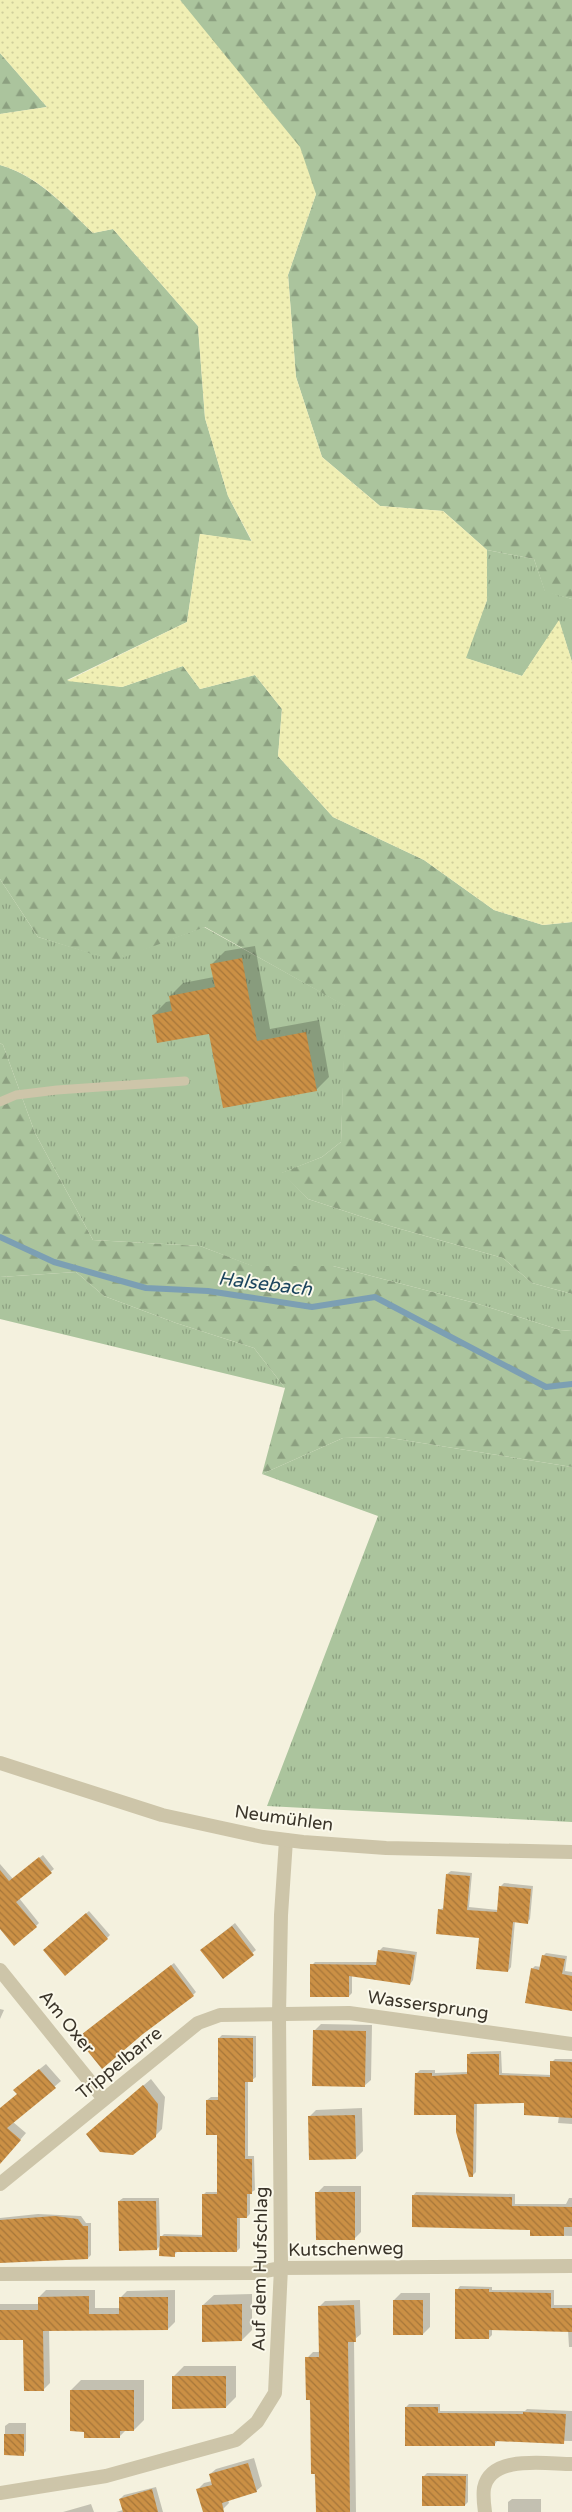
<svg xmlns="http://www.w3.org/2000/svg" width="572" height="2512" font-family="'Varela Round',sans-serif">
  <defs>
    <pattern id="grass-tufts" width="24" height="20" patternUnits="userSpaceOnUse" patternTransform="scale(1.25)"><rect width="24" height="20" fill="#abc49d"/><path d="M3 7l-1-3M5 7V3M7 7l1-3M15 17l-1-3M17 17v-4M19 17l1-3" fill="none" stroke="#8ca080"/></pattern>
    <pattern id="forest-firs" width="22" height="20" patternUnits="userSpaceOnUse" patternTransform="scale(1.25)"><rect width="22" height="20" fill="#abc49d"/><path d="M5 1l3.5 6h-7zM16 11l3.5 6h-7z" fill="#8ca080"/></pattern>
    <pattern id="sand-dots" width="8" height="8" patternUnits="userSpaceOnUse" patternTransform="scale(1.25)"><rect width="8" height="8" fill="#f0efb4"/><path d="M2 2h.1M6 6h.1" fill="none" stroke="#cfce9b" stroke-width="1.8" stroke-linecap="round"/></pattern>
    <pattern id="building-back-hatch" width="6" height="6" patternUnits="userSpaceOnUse" patternTransform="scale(1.25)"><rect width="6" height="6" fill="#cb9045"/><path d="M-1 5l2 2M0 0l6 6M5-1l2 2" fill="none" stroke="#a6763a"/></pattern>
  </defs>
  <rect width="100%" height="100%" fill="#f4f1de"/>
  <path fill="url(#grass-tufts)" d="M487 550 534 559 545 591 572 599V662L559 621 522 676 465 658 487 600Z
    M0 879 38 937 114 960 204 927 346 1006 341 1142 322 1157 282 1173 308 1199 390 1226 503 1258 532 1283 572 1294V1331L560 1330 475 1303 333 1266H252L200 1246 93 1240 35 1133 3 1045 0 1043Z
    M76 1272 104 1296 176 1323 254 1348 285 1388 0 1319V1277Z
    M384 1437 572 1467V1822L267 1806 378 1516 262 1474 343 1438Z"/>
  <path fill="url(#forest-firs)" d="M180 0H572V599L545 592 534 559 487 550 443 511 380 506 322 457 296 377 288 275 316 194Z
    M0 53 47 107 0 114Z
    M0 165C38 176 65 206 93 233L113 229 198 326 205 418 228 496 252 542 200 534 187 622 67 680 122 687 183 666 200 689 255 675 282 709 278 756 333 817 424 860 494 910 543 925 572 922V1294L532 1283 503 1258 390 1226 308 1199 281 1173 322 1157 341 1142 345 1006 205 927 114 961 38 937 0 879Z
    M0 1043 3 1045 35 1133 93 1240 200 1246 253 1266H333L475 1303 560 1330 572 1331V1467L384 1437 343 1438 262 1474 285 1388 254 1348 176 1323 104 1296 76 1272 0 1277Z"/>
  <path fill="url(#sand-dots)" d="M0 0H180L300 147 316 194 288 275 296 377 322 457 380 506 443 511 487 550V600L466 658 522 676 559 620 572 662V922L543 925 494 910 424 860 333 817 278 756 282 709 255 675 200 689 183 666 122 687 67 681 187 622 200 534 252 541 228 496 205 418 198 326 113 229 93 233C65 206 39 176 0 165V114L47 107 0 53Z"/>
  <path fill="#0003" d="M255 946 270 1029 319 1020 329 1077 316 1090 210 1032 153 1015 166 1002 171 1001 170 996 183 983 214 977 212 964 225 951Z
    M43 1855 54 1869 19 1898 39 1923 36 1926 0 1927V1864L13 1879Z
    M451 1871 472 1873 469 1907 498 1910 500 1887 504 1883 533 1886 530 1919 527 1923 515 1921 511 1967 508 1971 480 1936 439 1910 445 1907 447 1874Z
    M89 1911 110 1935 107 1938 47 1947Z
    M235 1923 256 1950 223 1977 205 1947Z
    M383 1947 417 1952 413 1980 410 1984 352 1975V1993L349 1996 312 1965 315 1962H378L380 1950Z
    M546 1953 567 1956 565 1971 572 1972V2008L532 1969 535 1966 541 1967 543 1956Z
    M174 1963 196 1992 193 1995 82 2035Z
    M0 2009 4 2010 0 2019Z
    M321 2024 372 2025 371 2080 364 2086 314 2031Z
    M222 2035 256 2036V2077L252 2080H248V2156H254L255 2190 250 2193V2214L247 2217H240V2248L237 2251H178L174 2255 161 2245 157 2249 119 2201 123 2198H159L160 2238 164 2234 203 2235V2195L206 2192H218V2134L207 2100 211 2097H219V2038Z
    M501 2051 502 2073 551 2075 552 2062 555 2059H572V2124L558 2123 559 2116 526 2101 477 2102 476 2172 472 2176 458 2113 416 2074 420 2070H435V2073L468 2072V2055L471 2052Z
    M46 2064 61 2081 13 2122 26 2133 10 2152 0 2155V2109L18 2094 21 2084Z
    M151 2079 165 2097 162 2129 155 2136 95 2127Z
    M362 2108 363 2151 356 2158 309 2117 316 2110Z
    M324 2186H361V2232L354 2239 317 2193Z
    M416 2192 515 2194V2204H566L569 2198H572V2236L532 2235V2229L413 2196Z
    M38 2214 81 2216 86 2223H91V2255L88 2258 0 2262V2218Z
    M460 2286 492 2287V2290H554V2305H572V2347H569L568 2330 492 2329V2335L489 2338 457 2290Z
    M46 2290H95V2308H120V2298L127 2291 175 2290V2322L168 2329H49L50 2383 43 2390 24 2339H0V2304H39V2297Z
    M401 2293H430V2327L423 2334 394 2300Z
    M252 2294V2330L242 2340 203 2305 214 2295Z
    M360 2300 361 2334 354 2340 356 2512H317L307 2358 313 2352H321L319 2307 325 2301Z
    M184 2366H236V2397L226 2407 173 2377Z
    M81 2380H144V2420L134 2430H126L120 2436 85 2430 71 2390Z
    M409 2404H440V2411H525L527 2409 572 2411V2441L498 2440 495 2444 406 2407Z
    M9 2423H26V2451L23 2454H5V2426Z
    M254 2458 262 2486 256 2491 228 2500 229 2503 223 2509 204 2512 198 2489 204 2483 212 2481 210 2474 216 2469Z
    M427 2473 468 2474V2502L465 2505 424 2476Z
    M156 2487 163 2512H116L123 2510 120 2499 124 2495Z
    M512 2499H541V2512H508V2502Z
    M91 2504 94 2512H63Z"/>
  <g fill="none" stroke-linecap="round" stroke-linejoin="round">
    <path stroke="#7c9fb3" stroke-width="6" d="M0 1237 54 1262 146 1288 208 1291 312 1307 375 1297 546 1387 572 1384"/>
  </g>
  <path fill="url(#building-back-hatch)" d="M242 958 257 1041 306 1032 317 1091 223 1108 209 1034 157 1043 152 1015 172 1011 169 996 215 987 210 964Z
    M39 1857 52 1873 16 1902 37 1927 14 1946 0 1929V1870L9 1881Z
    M446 1874 470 1876 467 1910 497 1912 499 1886 531 1889 528 1924 513 1922 508 1972 476 1969 479 1938 436 1934 438 1909 443 1910Z
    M86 1913 108 1939 65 1976 43 1950Z
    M232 1926 254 1955 223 1979 200 1950Z
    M378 1950 415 1955 410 1985 349 1976V1997H310V1964L376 1965Z
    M542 1955 565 1959 562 1974 572 1976V2011L525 2003 531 1968 539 1970Z
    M171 1965 194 1996 143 2034 102 2069 77 2038Z
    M313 2030 366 2031 365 2087 312 2086Z
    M218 2038H253V2082H245V2159H252V2194H247V2218H237V2252H175V2257L159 2256 160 2236 202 2237V2194H217V2135H206V2100H218Z
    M467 2054H499V2075L550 2077V2061L572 2062V2118L524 2115V2103L474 2104 473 2177H469L456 2132V2115H414L415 2073H432V2076L467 2074Z
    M39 2069 56 2088 7 2128 21 2140 0 2164V2108L17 2094 13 2090Z
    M143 2085 158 2104 156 2137 133 2155 100 2152 86 2134Z
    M355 2115 356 2159 309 2160 308 2116Z
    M315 2192H355V2240H316Z
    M412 2195 512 2197V2206L572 2207V2227H564V2236H530V2230L412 2227Z
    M118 2201H156L157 2250 119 2251Z
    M55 2216 78 2219 83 2226H88V2259L0 2263V2220Z
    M455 2289H489V2292L551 2293V2308H572V2332L489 2330V2339H455Z
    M89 2296V2314H119V2297H168V2330L43 2331 44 2391H24L23 2340H0V2310H38V2297Z
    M393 2300H423V2335H393Z
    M242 2304V2341L202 2342V2305Z
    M354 2305 356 2342H348L350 2512H316L315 2474H311L310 2400H306L305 2357H319L318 2306Z
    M172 2376H226V2408L172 2409Z
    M70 2390H134V2431H120V2438H84V2432L70 2431Z
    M405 2407H438V2413L523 2414V2412L566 2414 564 2444 495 2441V2446H405Z
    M4 2434H24V2456L4 2455Z
    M248 2463 257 2492 222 2503 224 2512H203L196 2489 212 2485 209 2474Z
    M422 2476H466L465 2506H422Z
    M152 2489 158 2512H123L119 2499Z"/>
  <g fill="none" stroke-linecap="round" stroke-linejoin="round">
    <path stroke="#cdc5a9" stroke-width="9" d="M0 1102 16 1095 57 1090 185 1081"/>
    <path stroke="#cdc5a9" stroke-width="14" d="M0 1970 104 2099
      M0 2184 198 2023 220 2015 349 2013 572 2044
      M0 2274 254 2273 281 2268 572 2266
      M0 2493 106 2476 236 2440 257 2422 275 2393 281 2268 279 2014 281 1915 286 1840
      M485 2512C484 2505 483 2495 484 2488 491 2454 546 2464 572 2464"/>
    <path stroke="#cdc5a9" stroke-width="14" d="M0 1763 162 1815 263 1837 303 1842 386 1848 572 1852"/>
  </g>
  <g text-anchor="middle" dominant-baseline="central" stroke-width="4" stroke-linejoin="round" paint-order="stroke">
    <g font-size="18" fill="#3a3429" stroke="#fbf9eb">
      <text transform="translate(284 1818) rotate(8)">Neumühlen</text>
      <text transform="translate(428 2005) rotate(8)">Wassersprung</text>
      <text transform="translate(67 2022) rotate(51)">Am Oxer</text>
      <text transform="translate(119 2063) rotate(-39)">Trippelbarre</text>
      <text transform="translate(346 2249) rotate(-1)">Kutschenweg</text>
      <text transform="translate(260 2269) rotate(-89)">Auf dem Hufschlag</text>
    </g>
    <g font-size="19" font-style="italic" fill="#1c455e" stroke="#fbf9eb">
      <text transform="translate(265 1284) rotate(7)">Halsebach</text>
    </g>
  </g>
</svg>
